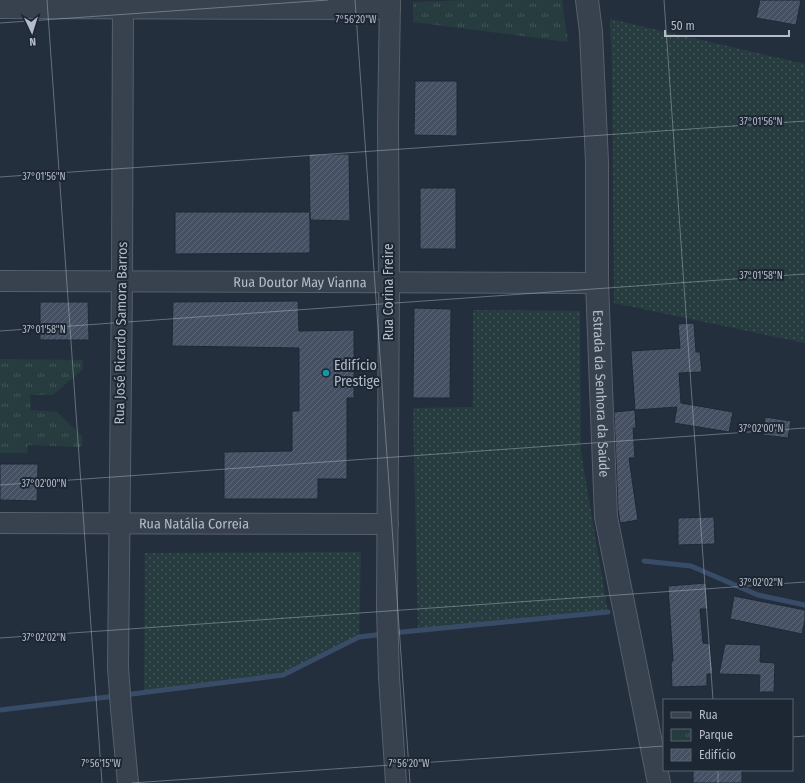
<svg xmlns="http://www.w3.org/2000/svg" width="805" height="783" font-family="'Fira Sans Condensed',sans-serif">
  <defs>
    <pattern id="grass-dots" width="8" height="8" patternUnits="userSpaceOnUse"><rect width="8" height="8" fill="#263c3f"/><path d="M2 2h.1M6 6h.1" fill="none" stroke="#435659" stroke-width="1.8" stroke-linecap="round"/></pattern>
    <pattern id="park-tufts" width="24" height="20" patternUnits="userSpaceOnUse"><rect width="24" height="20" fill="#263c3f"/><path d="M3 7l-1-3M5 7V3M7 7l1-3M15 17l-1-3M17 17v-4M19 17l1-3" fill="none" stroke="#435659"/></pattern>
    <pattern id="building-hatch" width="6" height="6" patternUnits="userSpaceOnUse"><rect width="6" height="6" fill="#455162"/><path d="M-1 1l2-2M0 6l6-6M5 7l2-2" fill="none" stroke="#5d6877"/></pattern>
  </defs>
  <rect width="100%" height="100%" fill="#242f3e"/>
  <path fill="url(#grass-dots)" d="M610 19 805 64V343L614 303 612 67Z
    M473 310 580 311 581 452 608 612 418 630 413 408 473 407Z
    M361 552 359 637 283 675 144 693 145 553Z"/>
  <path fill="url(#park-tufts)" d="M469 0H562L568 42 413 22V2Z
    M0 359 83 360 82 370 53 395H30L31 410 57 412 82 436V447L28 445 27 453H0Z"/>
  <g fill="none" stroke-linecap="round" stroke-linejoin="round">
    <path stroke="#394c67" stroke-width="5" d="M644 561 691 566 758 595 805 605
      M392 633 608 612
      M124 695 283 675 359 637 384 634
      M0 710 116 696"/>
  </g>
  <path fill="url(#building-hatch)" stroke="#1f2835" d="M760 0H801L796 25 756 18Z
    M415 81H457V136L414 135Z
    M309 154H349L350 221 310 220Z
    M420 188H456V249H420Z
    M175 212H310V253L175 254Z
    M298 301 299 331 354 330V398H347V479H318V499H224V452L292 451V411H299V348L172 346 173 302Z
    M40 302H88L89 340H40Z
    M414 308 451 309 450 398H413Z
    M694 323 696 352H700L702 372 679 373 681 403 733 412 729 432 674 423 677 407 635 410 636 428H633L635 458H629L638 520 620 523 618 509 614 412 635 410 631 351 680 348 678 324Z
    M765 417 791 421 788 438 763 435Z
    M0 464H38L37 501 0 500Z
    M714 517 715 544 678 545V518Z
    M706 583 708 609H700L703 643 710 644 713 674H707V686L672 687 671 662 673 661 668 586Z
    M734 596 805 610V620L802 634 730 619Z
    M725 644 761 645 760 662 775 663 774 692H759L760 675 719 674Z
    M693 770H742V783H693Z"/>
  <g fill="none" stroke-linecap="round" stroke-linejoin="round">
    <defs>
      <g id="minor">
        <path d="M123 0 122 281 118 667 121 709 128 783"/>
        <path d="M390 0 388 126 389 282 387 609 389 677 396 783"/>
        <path d="M0 8 390 9"/>
        <path id="s1" d="M0 281 597 283"/>
        <path id="s2" d="M0 523 388 524"/>
      </g>
      <g id="tertiary">
        <path id="s3" d="M587 0 591 32 597 162V283L606 517 659 783"/>
      </g>
    </defs>
    <use href="#minor" stroke="#565f6c" stroke-width="22"/>
    <use href="#tertiary" stroke="#565f6c" stroke-width="24"/>
    <use href="#minor" stroke="#38414e" stroke-width="20"/>
    <use href="#tertiary" stroke="#38414e" stroke-width="22"/>
  </g>
  <path fill="none" stroke="#b4bcc9" stroke-width="1" stroke-opacity="0.45" d="M47 0 102 783M355 0 410 783M664 0 713 700M0 23 328 0M0 177 805 121M0 331 805 274M0 485 805 428M0 638 805 582M792 737 805 736M718 770V783M132 783 664 746"/>
  <circle fill="#0f9aa8" stroke="#1d2633" stroke-width="1.5" cx="326" cy="373" r="4"/>
  <g text-anchor="middle" dominant-baseline="central" stroke-width="4" stroke-linejoin="round" paint-order="stroke">
    <g font-size="14" fill="#b4bcc9" stroke="#1d2633">
      <text stroke="none"><textPath href="#s1" startOffset="300">Rua Doutor May Vianna</textPath></text>
      <text transform="translate(388 292) rotate(-90)">Rua Corina Freire</text>
      <text transform="translate(121 333) rotate(-89)">Rua José Ricardo Samora Barros</text>
      <text stroke="none"><textPath href="#s3" startOffset="394">Estrada da Senhora da Saúde</textPath></text>
      <text stroke="none"><textPath href="#s2" startOffset="194">Rua Natália Correia</textPath></text>
    </g>
    <g font-size="14" fill="#b4bcc9" stroke="#1d2633" text-anchor="start">
      <text x="334" y="365">Edifício<tspan x="334" dy="16">Prestige</tspan></text>
    </g>
  </g>
  <g font-size="10" text-anchor="middle" fill="#b4bcc9" stroke="#1d2633" stroke-width="4" stroke-linejoin="round" paint-order="stroke">
    <text x="356" y="23">7°56'20"W</text>
    <text x="761" y="125">37°01'56"N</text>
    <text x="44" y="180">37°01'56"N</text>
    <text x="761" y="279">37°01'58"N</text>
    <text x="44" y="333">37°01'58"N</text>
    <text x="761" y="432">37°02'00"N</text>
    <text x="44" y="487">37°02'00"N</text>
    <text x="761" y="586">37°02'02"N</text>
    <text x="44" y="641">37°02'02"N</text>
    <text x="101" y="767">7°56'15"W</text>
    <text x="409" y="767">7°56'20"W</text>
  </g>
  <rect x="663" y="699" width="130" height="72" fill="#1d2633" stroke="#59626f"/>
  <rect x="671" y="712" width="20" height="6" fill="#38414e" stroke="#59626f"/>
  <text x="699" y="719" font-size="12" fill="#b4bcc9">Rua</text>
  <rect x="671" y="729" width="20" height="12" fill="url(#park-tufts)" stroke="#59626f"/>
  <text x="699" y="739" font-size="12" fill="#b4bcc9">Parque</text>
  <rect x="671" y="749" width="20" height="12" fill="url(#building-hatch)" stroke="#59626f"/>
  <text x="699" y="759" font-size="12" fill="#b4bcc9">Edifício</text>
  <g transform="translate(32 32) rotate(176)" stroke="#1d2633" stroke-width="3" paint-order="stroke">
  <path d="M0-3L7 15L0 10L-7 15Z" fill="#b4bcc9"/>
  <text y="-6" font-size="11" font-weight="bold" text-anchor="middle" fill="#b4bcc9">N</text>
  </g>
  <path d="M665 30v6h124v-6" fill="none" stroke="#b4bcc9" stroke-width="2"/>
  <text x="671" y="30" font-size="12" fill="#b4bcc9" stroke="#1d2633" stroke-width="3" paint-order="stroke">50 m</text>
</svg>
